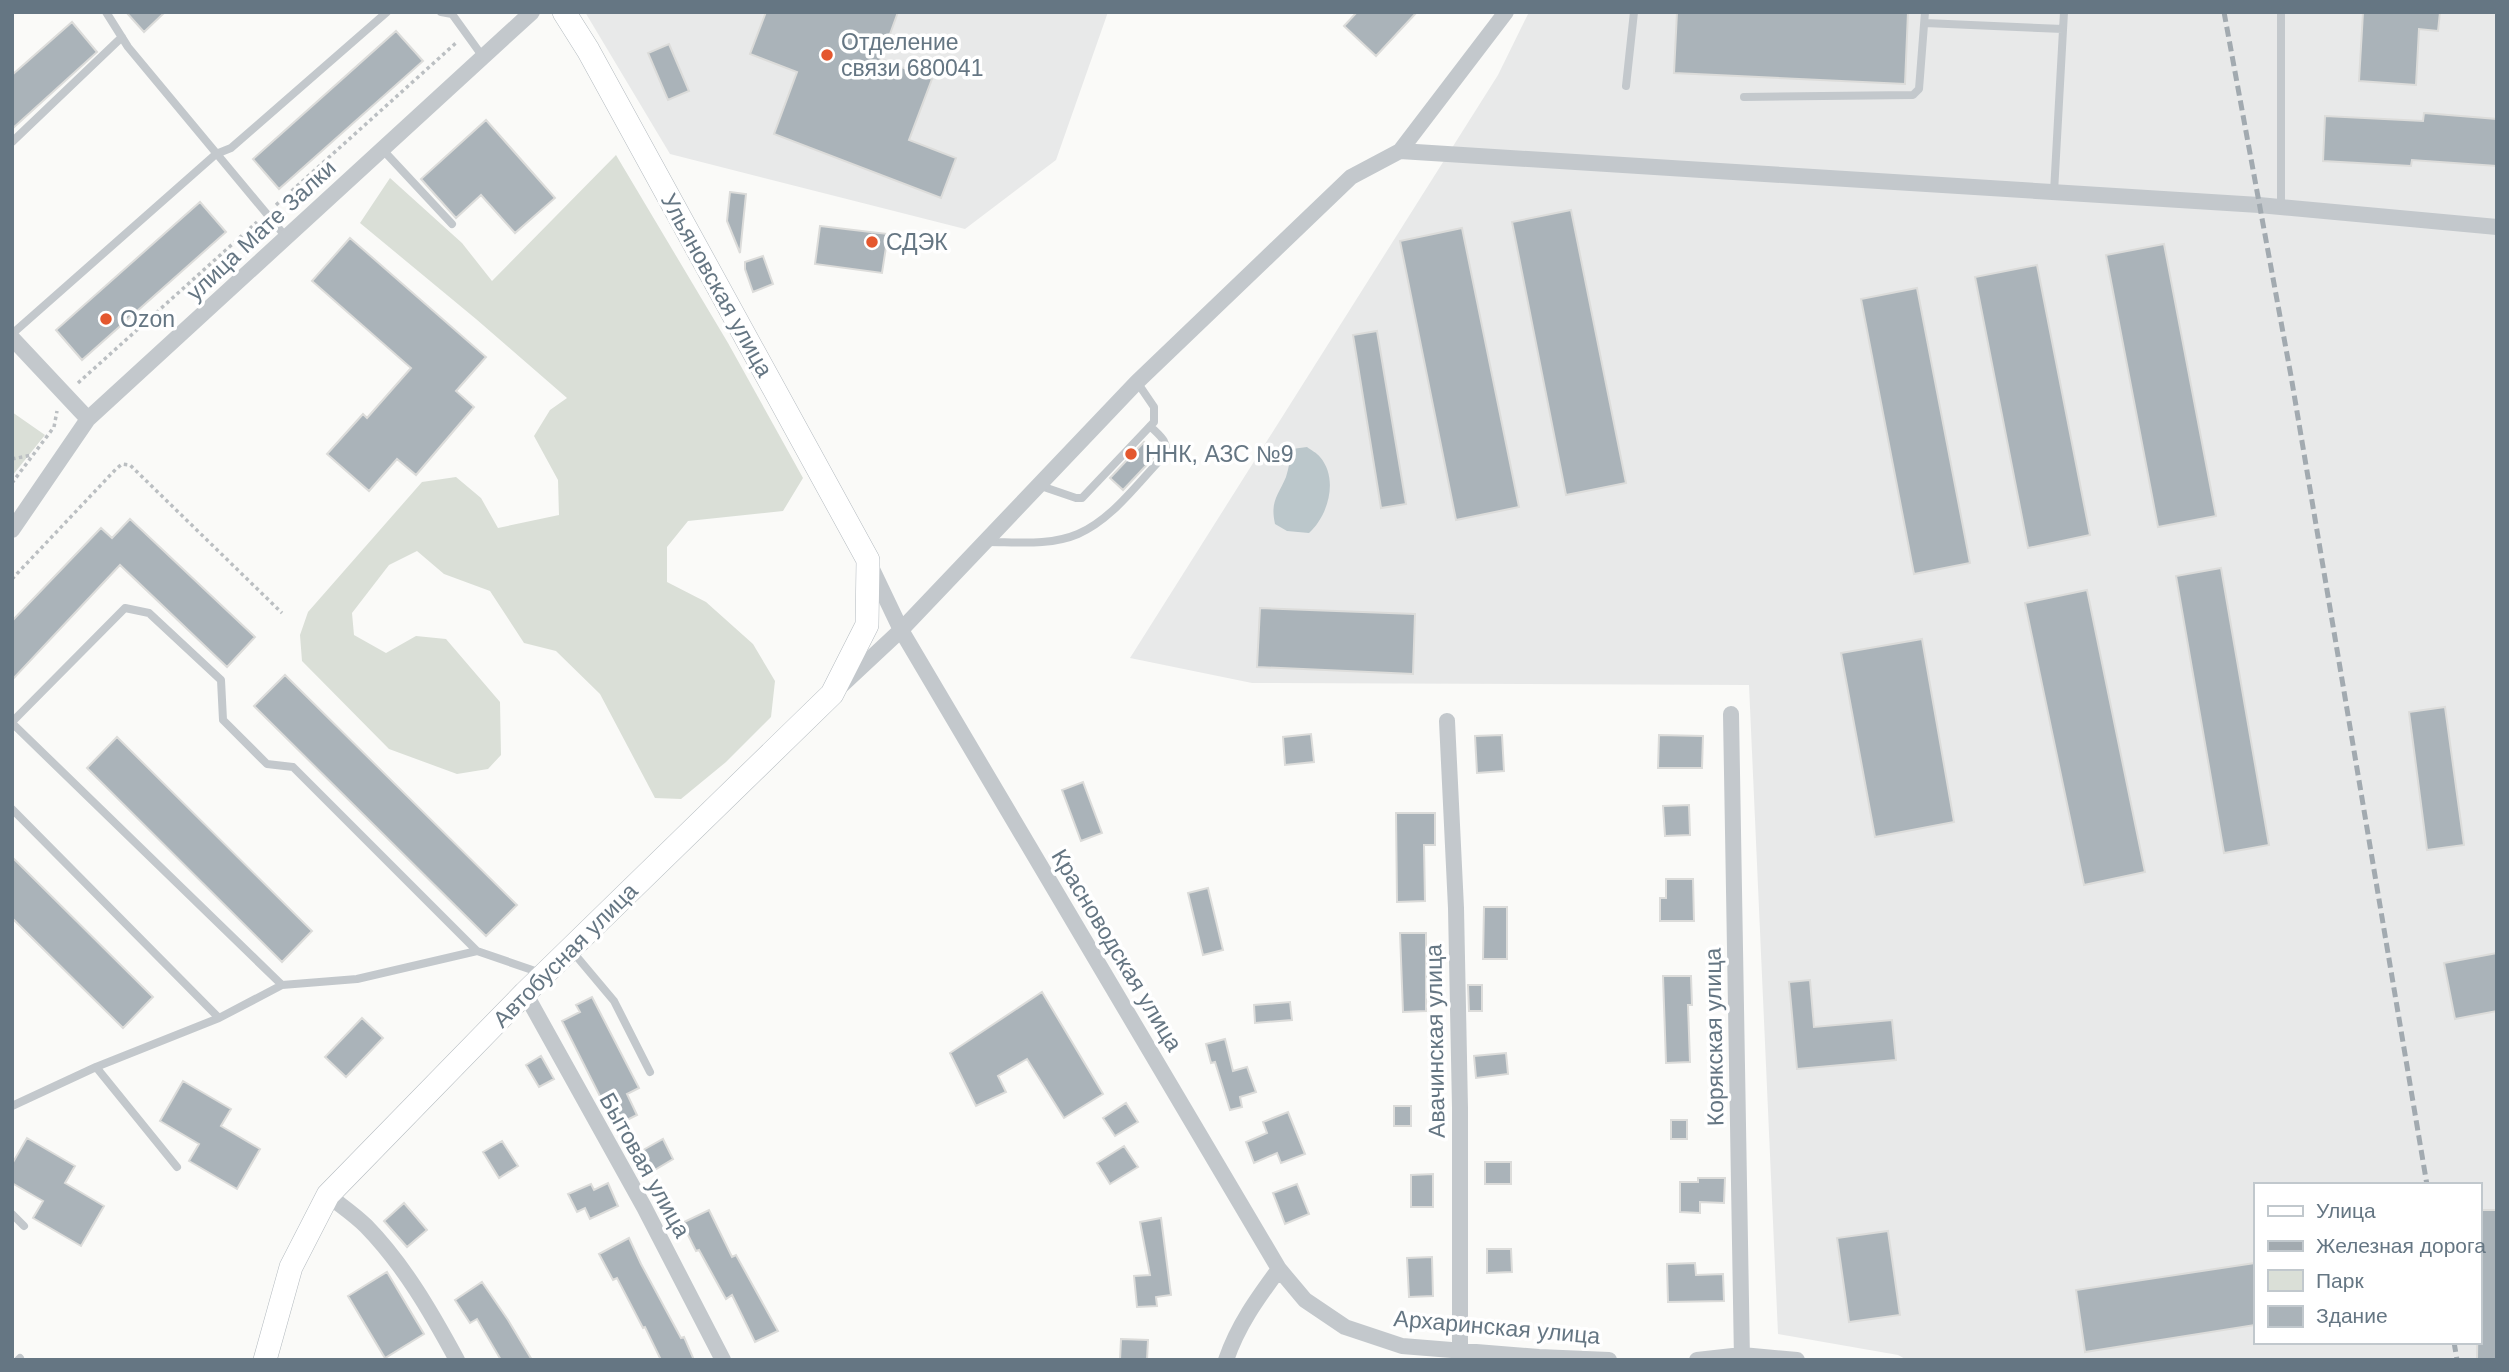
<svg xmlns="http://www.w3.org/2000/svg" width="2509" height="1372" font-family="Arial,sans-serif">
  <rect width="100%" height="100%" fill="#fafaf8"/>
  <path fill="#e8e9e9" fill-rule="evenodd" d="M585 12H1108L1056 160 965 229 670 154Z
    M1529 12H2497V1360H1907L1898 1355 1778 1334 1749 685 1252 683 1130 658 1498 75ZM2255 1185H2479V1342H2255Z"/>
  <path fill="#dadfd7" d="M616 155 728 343 803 478 783 511 688 521 667 547V582L706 602 753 644 775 681 771 717 726 762 681 799 655 798 600 694 556 651 524 643 490 591 444 574 417 551 389 565 352 613 354 635 386 653 416 636 446 639 500 702 501 755 488 769 457 774 389 749 302 661 300 635 308 612 422 482 456 477 481 498 498 528 559 515 558 480 534 436 550 410 567 398 476 319 360 223 390 178 462 243 492 281Z
    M12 412 45 435 12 476Z"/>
  <path fill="#bbc7cb" d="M1307 447C1311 450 1317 453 1320 457 1339 479 1328 516 1309 533L1287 531 1275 524C1270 501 1278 496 1286 477 1289 468 1290 458 1292 449Z"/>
  <path fill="#aab3b9" stroke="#dcdcda" stroke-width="2" d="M126 12H165L144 32Z
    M766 12H898L881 59 932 79 909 140 956 158 941 198 774 134 797 72 750 54Z
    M1357 12H1417L1376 56 1344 26Z
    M1677 12H1908L1905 84 1674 73Z
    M2363 12H2440L2438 31 2419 29 2416 85 2359 81Z
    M72 22 97 52 12 129V75Z
    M396 31 423 61 279 189 253 159Z
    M669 44 689 91 668 100 648 53Z
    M2424 113 2497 119V166L2412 160 2411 166 2323 161 2325 116 2423 121Z
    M486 120 555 198 515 233 481 195 456 218 421 179Z
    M730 192 746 194 740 253 727 221Z
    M200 202 226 232 82 360 56 330Z
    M1571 210 1626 483 1566 495 1512 222Z
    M820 226 888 234 882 273 815 264Z
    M1462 228 1519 507 1456 520 1400 241Z
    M350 238 486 357 456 391 474 407 416 475 397 459 369 491 327 454 363 414 367 418 411 368 312 281Z
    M2164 244 2216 516 2158 527 2106 255Z
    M763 256 773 284 753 292 745 269V262Z
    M2037 265 2090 535 2028 548 1975 277Z
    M1917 288 1970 563 1914 574 1861 299Z
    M1377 331 1406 504 1381 508 1353 335Z
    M1144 442 1156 455 1123 490 1110 478Z
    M130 519 255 637 227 667 120 565 12 680V621L101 528 112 538Z
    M2221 568 2269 845 2224 853 2176 576Z
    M2087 590 2145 872 2084 885 2025 603Z
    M1260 608 1415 614 1413 674 1257 667Z
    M1922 639 1954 822 1875 837 1841 653Z
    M285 675 517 905 486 936 254 706Z
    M2445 707 2464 845 2427 850 2409 712Z
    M1311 734 1314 762 1285 765 1283 737Z
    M1502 735 1504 771 1477 773 1475 736Z
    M1659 735 1703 736 1702 768H1658Z
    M117 737 312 931 282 962 87 768Z
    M1083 782 1102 833 1081 841 1062 790Z
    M1689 805 1690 835 1665 836 1663 806Z
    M1396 813H1435V845H1424L1425 901 1397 902Z
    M12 857 153 997 123 1028 12 918Z
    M1666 879H1693L1694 921H1660V898H1666Z
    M1208 888 1223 950 1203 955 1188 893Z
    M1484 907H1507V959H1483Z
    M1400 933H1426V1011L1403 1012Z
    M2497 953V1011L2455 1019 2444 963Z
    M1663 976H1691L1692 1005H1688L1690 1062 1666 1063Z
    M1810 980 1814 1027 1892 1020 1896 1060 1797 1069 1789 982Z
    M1468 985H1482V1011H1469Z
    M1042 992 1103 1094 1064 1118 1027 1059 998 1076 1006 1092 976 1106 950 1053Z
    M592 997 639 1088 627 1094 637 1115 615 1126 562 1021 580 1012 576 1005Z
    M1290 1002 1292 1020 1255 1023 1254 1005Z
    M362 1018 383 1038 346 1077 325 1057Z
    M1225 1039 1233 1071 1247 1067 1256 1092 1240 1097 1242 1107 1230 1110 1215 1062 1211 1063 1206 1044Z
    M1506 1053 1508 1074 1476 1078 1474 1056Z
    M541 1056 554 1079 539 1087 526 1065Z
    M183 1081 231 1109 221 1126 260 1149 237 1189 189 1161 199 1144 160 1121Z
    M1126 1103 1138 1122 1115 1136 1103 1118Z
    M1394 1106H1411V1126H1394Z
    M1288 1112 1305 1154 1281 1163 1277 1153 1254 1163 1246 1142 1267 1133 1263 1122Z
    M1671 1120H1687V1139H1671Z
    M27 1138 75 1166 65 1183 104 1206 81 1246 33 1218 43 1201 12 1183V1164Z
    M663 1139 673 1159 648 1174 636 1154Z
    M502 1141 518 1166 499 1178 483 1152Z
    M1124 1146 1138 1167 1110 1184 1097 1163Z
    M1485 1162H1511V1184H1485Z
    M1433 1174V1207H1411V1175Z
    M1698 1178H1725L1724 1203 1700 1202V1213L1680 1212V1182H1698Z
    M608 1183 618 1206 590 1219 585 1208 577 1212 568 1194 591 1184 594 1190Z
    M1297 1184 1309 1214 1285 1224 1273 1193Z
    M404 1203 427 1230 407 1247 384 1221Z
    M709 1210 732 1257 736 1255 778 1331 755 1342 732 1295 726 1299 699 1250 696 1251 682 1223Z
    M2479 1210H2497V1360H2477Z
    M1161 1218 1171 1295 1156 1297 1157 1306 1137 1307 1134 1276 1150 1275 1140 1222Z
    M1888 1231 1900 1315 1849 1322 1837 1238Z
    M629 1238 641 1264 681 1338 684 1337 694 1360H661L645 1327 643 1328 617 1278 613 1280 599 1254Z
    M1487 1249H1511L1512 1272 1487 1273Z
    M1432 1257 1433 1296 1409 1297 1407 1258Z
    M1695 1263 1696 1275 1723 1274 1724 1301 1668 1302 1667 1264Z
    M2255 1263V1325L2085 1352 2076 1290Z
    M387 1272 424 1334 385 1358 348 1296Z
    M482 1282 508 1320 532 1360H501L477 1319 470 1323 455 1300Z
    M1121 1339 1148 1340 1147 1360H1120Z"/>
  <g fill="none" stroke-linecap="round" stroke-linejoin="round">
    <defs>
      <path id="secondary" d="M265 1360 291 1267 328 1195 525 993 832 694 867 625 868 560 588 50 564 12"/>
    </defs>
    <use href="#secondary" stroke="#b3babf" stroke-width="24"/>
    <path stroke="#bbbfc2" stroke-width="3.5" stroke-dasharray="3.5 3.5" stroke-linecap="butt" d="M276 205 457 42
      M78 383 257 222
      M12 459 32 455
      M12 483 54 427 57 411
      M12 579 116 469 122 464 130 465 282 613"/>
    <path stroke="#c3c8cc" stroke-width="8" d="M106 12 128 47 286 237
      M441 12 452 14 483 57
      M2281 12V207
      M1925 23 2063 29
      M1626 86 1634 12
      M1744 97 1913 95 1919 89 1925 12
      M12 142 122 37
      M382 149 452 224
      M2054 192 2064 12
      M12 334 216 154 231 148 387 12
      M1038 485 1076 498H1082L1154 422V407L1137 382
      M987 542C1016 542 1050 546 1078 534 1113 519 1139 481 1165 455 1169 441 1159 435 1150 426
      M12 722 125 608 149 613 221 680 223 720 267 764 293 767 477 951
      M12 723 282 985
      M12 809 219 1018
      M572 951 614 1001 650 1072
      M96 1067 177 1167
      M12 1106 96 1067 219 1018 282 985 357 979 477 951 541 973
      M12 1214 24 1226
      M18 1360 20 1358"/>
    <path stroke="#c3c8cc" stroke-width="16" d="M1400 151 1506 12
      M12 338 88 419
      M12 530 88 419 532 12
      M870 565 901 630 1279 1269C1257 1299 1238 1325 1226 1360
      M841 686 901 630 1137 382 1351 177 1400 151 2259 205 2497 227
      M1731 714 1742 1360
      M1447 721 1456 908 1460 1108V1360
      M525 993 644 1207 723 1360
      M328 1195C340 1205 354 1214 366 1226 404 1265 431 1312 457 1360
      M1279 1269 1305 1300 1345 1327 1402 1346 1539 1357 1609 1360
      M1697 1360 1742 1355 1797 1360"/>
    <use href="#secondary" stroke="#fff" stroke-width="23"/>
    <path stroke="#a2aab0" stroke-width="5" stroke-dasharray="10 5" stroke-linecap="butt" d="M2224 12 2291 376 2427 1185
      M2454 1342 2457 1360"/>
  </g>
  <g fill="#e4572e" stroke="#fff" stroke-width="2.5">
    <circle cx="827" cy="55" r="7"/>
    <circle cx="872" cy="242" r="7"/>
    <circle cx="106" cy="319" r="7"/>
    <circle cx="1131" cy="454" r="7"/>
  </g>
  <g text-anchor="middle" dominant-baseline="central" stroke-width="7" stroke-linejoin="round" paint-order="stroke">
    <g font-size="23" fill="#657683" stroke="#fff" text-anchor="start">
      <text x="841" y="42">Отделение<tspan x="841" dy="26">связи 680041</tspan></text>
      <text x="886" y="242">СДЭК</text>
      <text x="120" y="319">Ozon</text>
      <text x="1145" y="454">ННК, АЗС №9</text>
    </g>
    <g font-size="23" fill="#657683" stroke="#fff">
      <text transform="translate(261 230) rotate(-43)">улица Мате Залки</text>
      <text transform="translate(717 285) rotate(61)">Ульяновская улица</text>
      <text transform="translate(1117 950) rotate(59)">Красноводская улица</text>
      <text transform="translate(565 955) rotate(-45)">Автобусная улица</text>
      <text transform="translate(1714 1037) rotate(-91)">Корякская улица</text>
      <text transform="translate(1435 1041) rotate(-91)">Авачинская улица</text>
      <text transform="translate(645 1165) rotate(61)">Бытовая улица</text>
      <text transform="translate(1497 1327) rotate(5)">Архаринская улица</text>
    </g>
  </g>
  <rect width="2509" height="1372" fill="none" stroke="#657683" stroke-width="28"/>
  <rect x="2254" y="1183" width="228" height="161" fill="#ffffff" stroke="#c1c8cd" stroke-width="2"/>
  <rect x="2268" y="1206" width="35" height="10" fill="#ffffff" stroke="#c1c8cd" stroke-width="2"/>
  <text x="2316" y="1218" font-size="21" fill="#657683">Улица</text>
  <rect x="2268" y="1241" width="35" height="10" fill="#a2aab0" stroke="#c1c8cd" stroke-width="2"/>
  <text x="2316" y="1253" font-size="21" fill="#657683">Железная дорога</text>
  <rect x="2268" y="1270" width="35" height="21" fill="#dadfd7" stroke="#c1c8cd" stroke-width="2"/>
  <text x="2316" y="1288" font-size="21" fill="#657683">Парк</text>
  <rect x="2268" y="1306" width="35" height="21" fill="#aab3b9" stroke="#c1c8cd" stroke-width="2"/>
  <text x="2316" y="1323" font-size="21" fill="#657683">Здание</text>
</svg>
